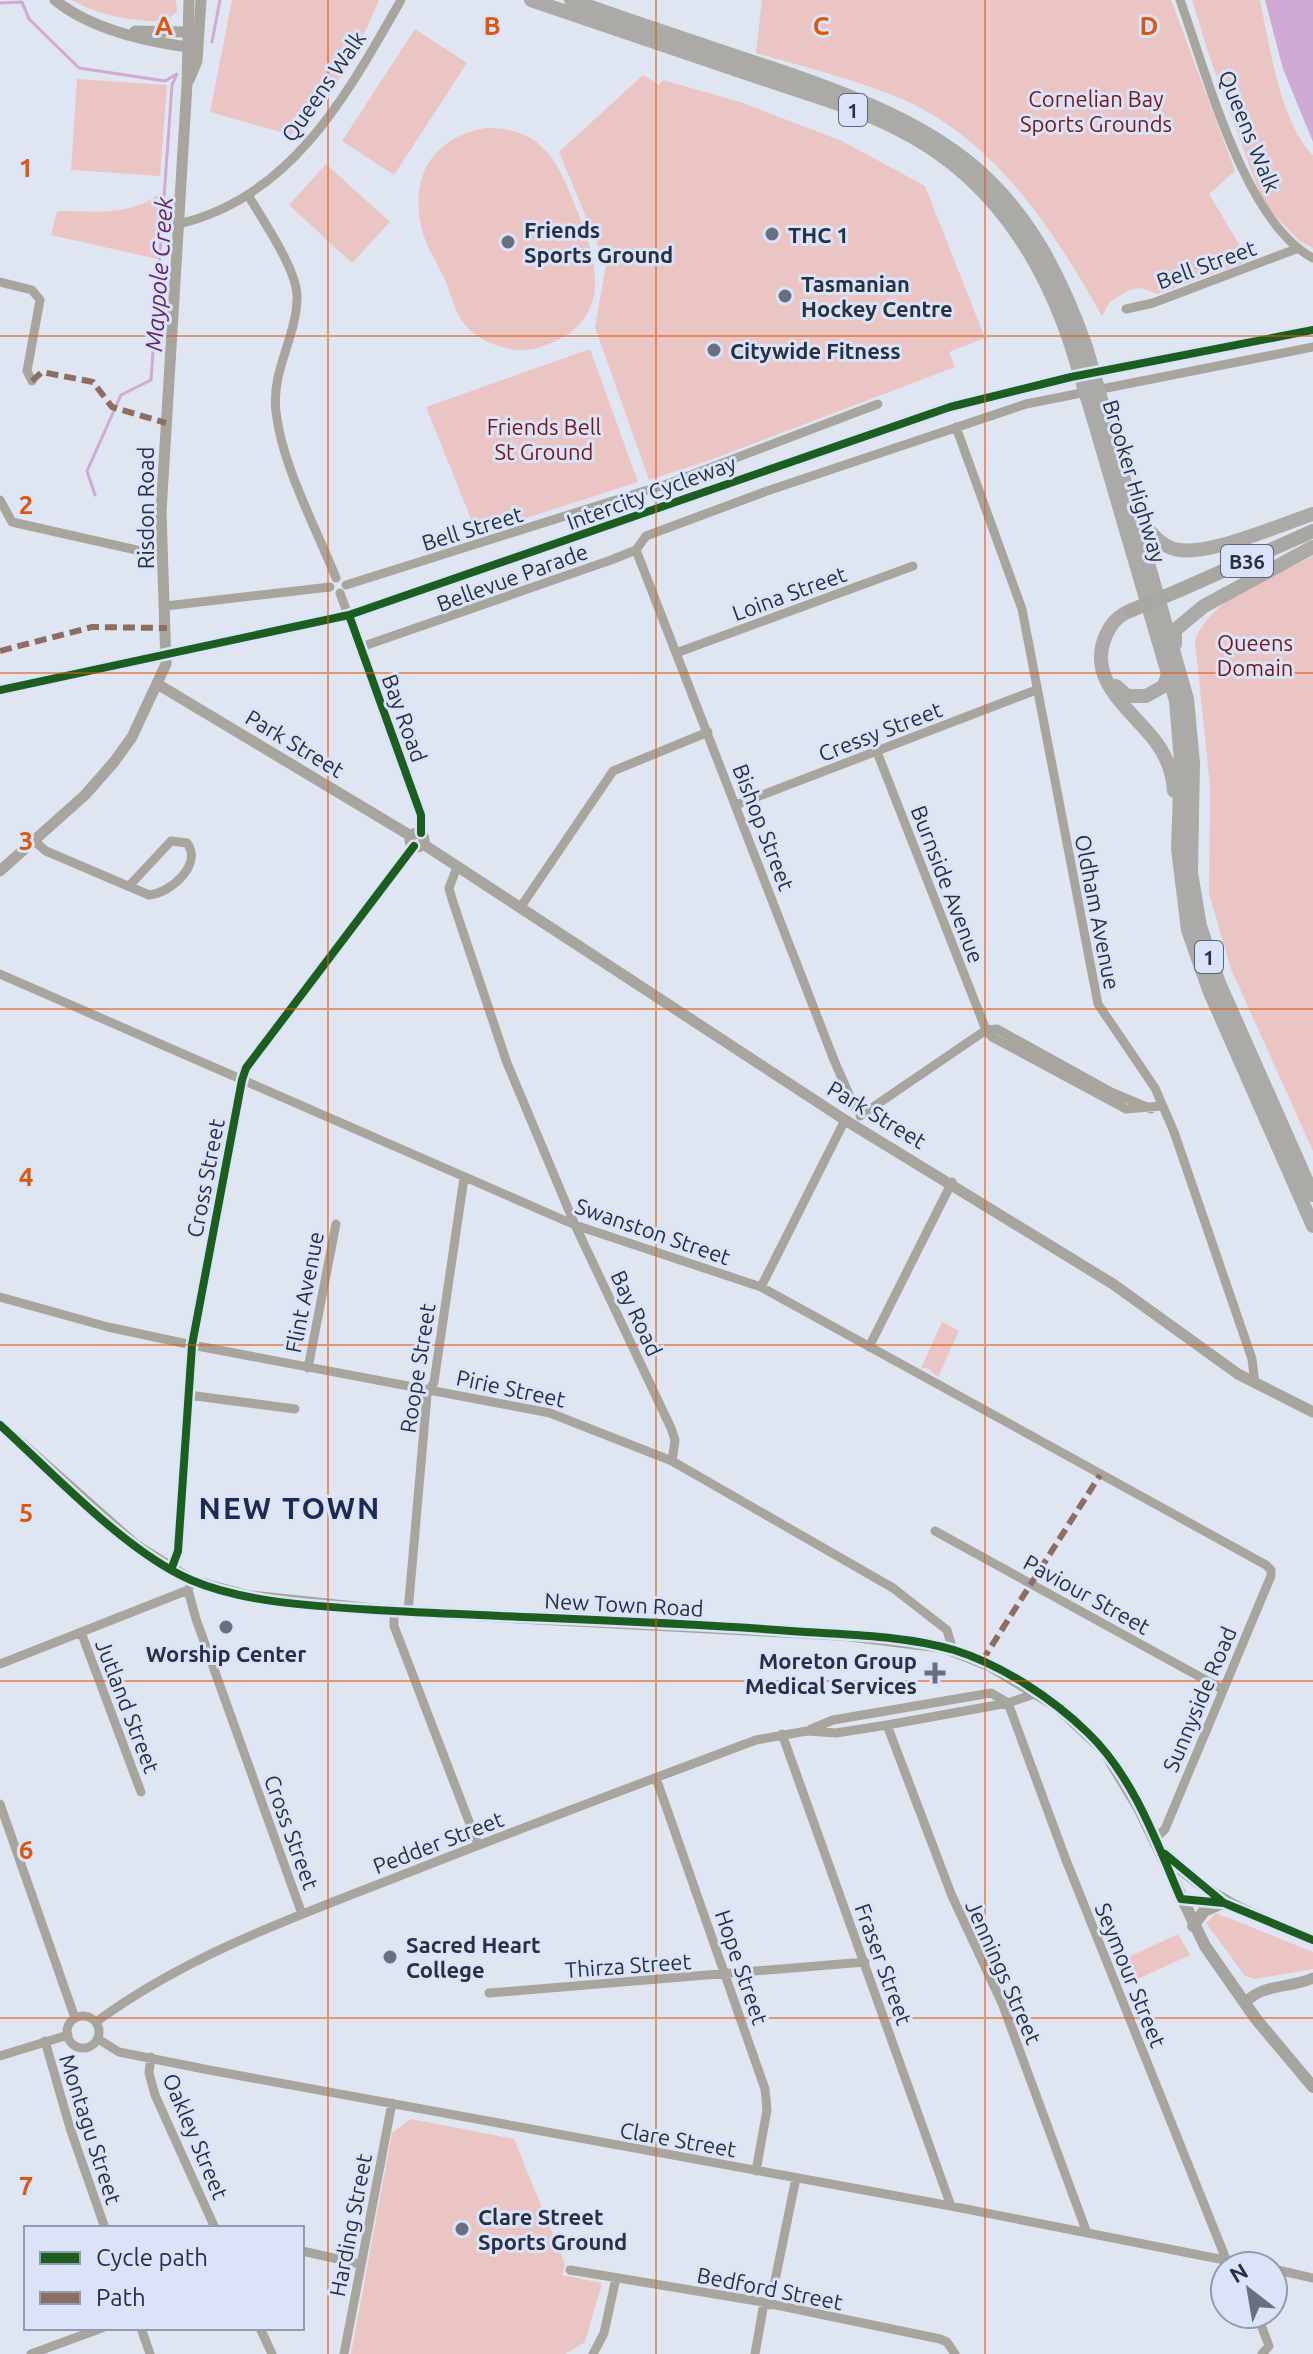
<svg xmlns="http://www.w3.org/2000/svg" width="1313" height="2354" font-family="Ubuntu,sans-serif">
  <rect width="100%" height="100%" fill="#e0e6f1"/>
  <path fill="#ebc4c4" d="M72 0H176L177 12 164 22C131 20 101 17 72 0Z
    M232 0H379C358 49 333 101 291 135L210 112Z
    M762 0H1171L1235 171 1209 194 1249 261 1157 294 1141 288 1129 290 1110 302 1102 316C1053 230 997 141 902 99 855 79 804 67 756 53Z
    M1192 0H1260C1269 43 1281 125 1313 155V248L1300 241 1264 205 1209 55Z
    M415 29 467 63 394 175 342 141Z
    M643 75 659 85 663 80 740 102 842 141 925 186 985 338 949 352 955 367 710 460 649 480 595 327 606 265 559 152Z
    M77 79 167 85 160 176 71 170Z
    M486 128C547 128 559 166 579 215 601 272 611 326 537 348 514 355 480 343 465 325 455 313 451 294 445 280 438 264 426 247 422 230 409 177 432 137 486 128Z
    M326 164 390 222 352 263 289 205Z
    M160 193 157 259 51 235 57 211C94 211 130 217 160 193Z
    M590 349 638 482 477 534 426 407Z
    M1313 556V1151L1231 969 1209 894 1210 786 1195 641C1210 597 1274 577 1313 556Z
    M942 1322 959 1331 938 1377 927 1368H921Z
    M1216 1913 1313 1952V1969L1255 1979 1245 1976 1206 1923Z
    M1178 1934 1190 1955 1131 1982 1122 1960Z
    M411 2119 514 2139 565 2264 562 2275 602 2283 585 2342 565 2354H351L392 2133Z"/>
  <path fill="#ceaad4" d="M1265 0H1313V142L1283 69Z"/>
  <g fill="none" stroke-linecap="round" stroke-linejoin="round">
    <path stroke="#ceaad4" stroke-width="3" d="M0 3 22 2 29 19 79 68 165 81 177 74
      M212 42 220 0
      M95 495 87 471 121 395 151 380 172 85 177 74"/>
    <path stroke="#a8a59e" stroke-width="9" d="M1180 0C1206 71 1244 222 1313 258
      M248 195C262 219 299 272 297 299 296 338 271 371 276 412 282 465 316 528 336 578
      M178 224C292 198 348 93 401 0
      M0 282 32 290 40 300 27 371 32 381
      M1126 309 1153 303 1296 249
      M956 427 1022 609 1098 1004 1155 1088 1174 1132 1252 1359 1255 1384
      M0 500 12 522 163 556
      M636 550 834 1060 855 1108 862 1114
      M346 585 670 483 878 404
      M340 593 421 815V833
      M166 606 330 587
      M361 647 611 560 636 550 646 536 767 491 1026 404 1313 347
      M676 653 913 566
      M877 752 986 1030 992 1037 1126 1109 1162 1106
      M736 805 1036 690
      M34 841 46 851 149 895C171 893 203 864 187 843L171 841 130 885
      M457 867 449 888 452 899 507 1063 575 1225 671 1428 675 1440 672 1461
      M520 908 613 771 708 732
      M0 974 575 1225 761 1287 1266 1565 1271 1570V1576L1165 1829 1155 1839
      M986 1030 997 1029 1111 1092 1151 1109
      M860 1116 986 1030
      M761 1287 845 1120
      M0 1297 108 1327 192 1345 550 1413 672 1461 893 1588 947 1630 953 1650
      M869 1347 952 1182
      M308 1368 336 1224
      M188 1395 295 1409
      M935 1531 1222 1689
      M171 1570 178 1551 192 1345 242 1080 246 1068 414 846
      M192 1581 188 1590 196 1619 302 1914
      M394 1611V1626L478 1845
      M408 1612 427 1395 434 1382 464 1178
      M81 1632 141 1792
      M0 1664 188 1590
      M1008 1703 1066 1860 1226 2259
      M887 1725 952 1896 1002 2003 1087 2233
      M811 1729 833 1720 991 1693 1008 1703
      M782 1734 951 2206
      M656 1778 765 2089 767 2110 756 2171
      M0 1804 75 2018
      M489 1993 865 1962
      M67 2032a16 16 0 1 1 32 0a16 16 0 1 1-32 0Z
      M96 2022C185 1956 294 1917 397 1877 516 1830 636 1785 756 1740L807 1731 836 1733 887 1725 1008 1703 1037 1693
      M98 2039 119 2052 209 2070 951 2206 1255 2266
      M45 2041 70 2128 105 2228
      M0 2056 68 2035
      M151 2057 149 2073 155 2095 215 2228
      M302 2251 360 2264
      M1273 2269 1313 2278
      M570 2270 757 2301 940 2339 947 2342 955 2354
      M770 2305 796 2178
      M1257 2314 1269 2346 1262 2354
      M141 2328 150 2354
      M260 2328 272 2354
      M31 2354 102 2328
      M344 2354 392 2103
      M593 2354 604 2333 616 2278
      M755 2354 764 2303"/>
    <path stroke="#a8a59e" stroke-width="11" d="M55 0C89 28 144 41 187 47L198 40
      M135 31 185 32 193 36
      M189 80 197 61 201 0
      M159 685 411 836
      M410 840a7 7 0 1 1 14 0a7 7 0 1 1-14 0Z
      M423 844 845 1120 1113 1284 1238 1374 1313 1412
      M0 871 85 795 114 762 132 737 166 664 161 512 187 84 189 0
      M1245 2003C1263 1983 1289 1989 1313 1978"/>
    <path stroke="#a6a49e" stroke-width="12" d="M0 1425 135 1545 192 1581 247 1596 379 1610 846 1635 943 1647 991 1666 1057 1706 1104 1750 1139 1808 1205 1946 1256 2019 1313 2087
      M1164 1854C1213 1901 1252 1915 1313 1940
      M1181 1899 1221 1902
      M1193 1926 1204 1911 1220 1904"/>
    <path stroke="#a9a7a2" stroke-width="14" d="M1180 590 1313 531"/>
    <path stroke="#abaaa6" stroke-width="14" d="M531 0C606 25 680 51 755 76 803 93 853 106 898 129 989 174 1043 257 1073 351
      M571 0C641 25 712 48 783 72 948 129 1025 175 1086 347
      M1105 413 1187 699 1193 763 1191 873 1200 926 1219 983 1313 1195
      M1093 417 1176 701 1181 762 1178 849 1188 930 1209 990 1313 1226
      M1140 515C1146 528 1156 541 1169 547 1198 562 1281 524 1313 514
      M1132 610C1119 615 1112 622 1106 635 1085 682 1134 711 1158 745 1167 758 1173 774 1174 791
      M1175 644V630L1204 606 1313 547
      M1116 686 1127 696H1146L1164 686 1169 671"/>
    <path stroke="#a9a7a2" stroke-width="14" d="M1132 610 1180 590"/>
    <path stroke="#abaaa6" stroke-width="14" d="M1086 347 1105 413
      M1073 351 1093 417"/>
    <path stroke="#8d6e63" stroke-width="6" stroke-dasharray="12 6" stroke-linecap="butt" d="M32 381 42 372 93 382 112 407 166 423
      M0 651 92 627 167 628
      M982 1661 1100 1475"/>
    <defs>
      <path id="cycleway" d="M349 615 421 815V833
        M0 690 349 615 950 407 1071 377 1313 330
        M0 1425C54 1474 126 1552 191 1580 249 1605 331 1607 394 1611 526 1618 659 1621 791 1631 844 1635 904 1635 954 1650 1002 1665 1052 1698 1088 1733 1133 1776 1157 1843 1181 1899L1224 1903
        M171 1570 178 1551 192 1345 242 1080 246 1068 414 846
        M1165 1854 1224 1903 1313 1940"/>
    </defs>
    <use href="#cycleway" stroke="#dae3f7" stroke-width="13"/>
    <use href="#cycleway" stroke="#1b5e20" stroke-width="8"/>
  </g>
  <path fill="none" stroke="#de570f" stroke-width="2" stroke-opacity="0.55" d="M328 0V2354M656 0V2354M985 0V2354M0 336H1313M0 673H1313M0 1009H1313M0 1345H1313M0 1681H1313M0 2018H1313"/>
  <g fill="#687080" stroke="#dae3f7" stroke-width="3">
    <circle cx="772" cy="234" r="8"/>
    <circle cx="508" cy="242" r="8"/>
    <circle cx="785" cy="296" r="8"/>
    <circle cx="714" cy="350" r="8"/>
    <circle cx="226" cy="1627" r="8"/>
    <path d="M931 1661h8v8h8v8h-8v8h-8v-8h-8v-8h8z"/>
    <circle cx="390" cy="1957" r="8"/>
    <circle cx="462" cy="2229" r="8"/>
  </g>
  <g text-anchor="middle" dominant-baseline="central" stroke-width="6" stroke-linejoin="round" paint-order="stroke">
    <g fill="#dae3f7" stroke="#5d6679" stroke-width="2">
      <rect x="839" y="94" width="28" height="32" rx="6"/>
      <rect x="1221" y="545" width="52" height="32" rx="6"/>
      <rect x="1195" y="941" width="28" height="32" rx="6"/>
    </g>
    <g font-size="20" font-weight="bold" fill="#283043">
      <text x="853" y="110">1</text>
      <text x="1247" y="561">B36</text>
      <text x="1209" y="957">1</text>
    </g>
    <g font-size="22" fill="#283043" stroke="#dae3f7">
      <text transform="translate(323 86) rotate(-55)">Queens Walk</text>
      <text transform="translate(1250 131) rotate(68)">Queens Walk</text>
      <text transform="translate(1206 264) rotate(-20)">Bell Street</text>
      <text transform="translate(1135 481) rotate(73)">Brooker Highway</text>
      <text transform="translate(651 492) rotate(-20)">Intercity Cycleway</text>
      <text transform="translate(145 508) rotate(-90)">Risdon Road</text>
      <text transform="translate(472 528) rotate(-17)">Bell Street</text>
      <text transform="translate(512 577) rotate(-20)">Bellevue Parade</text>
      <text transform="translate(789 593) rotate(-20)">Loina Street</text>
      <text transform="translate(405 718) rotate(70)">Bay Road</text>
      <text transform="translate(880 731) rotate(-21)">Cressy Street</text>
      <text transform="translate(295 743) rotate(31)">Park Street</text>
      <text transform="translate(764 827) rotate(69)">Bishop Street</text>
      <text transform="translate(948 884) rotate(69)">Burnside Avenue</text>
      <text transform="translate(1098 912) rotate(79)">Oldham Avenue</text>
      <text transform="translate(877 1114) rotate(31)">Park Street</text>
      <text transform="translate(205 1178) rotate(-79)">Cross Street</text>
      <text transform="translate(653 1231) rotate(19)">Swanston Street</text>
      <text transform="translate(304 1292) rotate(-79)">Flint Avenue</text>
      <text transform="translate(637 1313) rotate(65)">Bay Road</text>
      <text transform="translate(417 1368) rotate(-81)">Roope Street</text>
      <text transform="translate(511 1388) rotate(12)">Pirie Street</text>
      <text transform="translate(1087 1594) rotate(29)">Paviour Street</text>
      <text transform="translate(624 1604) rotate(3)">New Town Road</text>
      <text transform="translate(1199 1699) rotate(-67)">Sunnyside Road</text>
      <text transform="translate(128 1706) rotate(69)">Jutland Street</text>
      <text transform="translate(292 1832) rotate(70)">Cross Street</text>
      <text transform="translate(438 1842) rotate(-21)">Pedder Street</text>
      <text transform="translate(884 1964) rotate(70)">Fraser Street</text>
      <text transform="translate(628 1965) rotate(-4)">Thirza Street</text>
      <text transform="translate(742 1967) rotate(71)">Hope Street</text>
      <text transform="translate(1004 1972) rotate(66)">Jennings Street</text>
      <text transform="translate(1131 1975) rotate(68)">Seymour Street</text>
      <text transform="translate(91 2129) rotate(72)">Montagu Street</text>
      <text transform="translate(196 2136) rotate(67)">Oakley Street</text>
      <text transform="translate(678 2139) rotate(10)">Clare Street</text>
      <text transform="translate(350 2225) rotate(-79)">Harding Street</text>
      <text transform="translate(770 2288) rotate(11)">Bedford Street</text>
    </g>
    <g font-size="22" fill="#751717" stroke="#dae3f7">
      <text x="1096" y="98">Cornelian Bay<tspan x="1096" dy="25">Sports Grounds</tspan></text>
      <text x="544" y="426">Friends Bell<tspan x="544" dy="25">St Ground</tspan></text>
      <text x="1255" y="642">Queens<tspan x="1255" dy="25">Domain</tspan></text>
    </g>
    <g font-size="22" font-weight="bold" fill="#283043" stroke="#dae3f7" text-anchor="start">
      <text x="524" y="229">Friends<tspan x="524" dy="25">Sports Ground</tspan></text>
      <text x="788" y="234">THC 1</text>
      <text x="801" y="283">Tasmanian<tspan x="801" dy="25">Hockey Centre</tspan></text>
      <text x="730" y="350">Citywide Fitness</text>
      <text x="226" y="1653" text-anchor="middle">Worship Center</text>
      <text x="917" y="1660" text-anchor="end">Moreton Group<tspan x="917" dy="25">Medical Services</tspan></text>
      <text x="406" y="1944">Sacred Heart<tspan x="406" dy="25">College</tspan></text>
      <text x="478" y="2216">Clare Street<tspan x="478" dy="25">Sports Ground</tspan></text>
    </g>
    <g font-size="24" font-style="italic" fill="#672669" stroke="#dae3f7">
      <text transform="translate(159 274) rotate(-86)">Maypole Creek</text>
    </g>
    <g font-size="30" font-weight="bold" letter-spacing="2" fill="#1d2b51" stroke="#dae3f7">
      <text x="290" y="1508">NEW TOWN</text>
    </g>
  </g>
  <g font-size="26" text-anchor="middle" font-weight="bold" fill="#de570f" stroke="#dae3f7" stroke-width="6" stroke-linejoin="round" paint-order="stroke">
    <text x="164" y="35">A</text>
    <text x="492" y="35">B</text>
    <text x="821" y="35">C</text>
    <text x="1149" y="35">D</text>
    <text x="26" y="177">1</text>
    <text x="26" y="514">2</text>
    <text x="26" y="850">3</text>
    <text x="26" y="1186">4</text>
    <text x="26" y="1522">5</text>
    <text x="26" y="1859">6</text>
    <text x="26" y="2195">7</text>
  </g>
  <rect x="24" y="2226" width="280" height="104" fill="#dae3f7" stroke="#939baf" stroke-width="2"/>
  <rect x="40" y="2252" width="40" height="12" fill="#1b5e20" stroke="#939baf" stroke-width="2"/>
  <text x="96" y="2266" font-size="24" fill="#283043">Cycle path</text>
  <rect x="40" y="2292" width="40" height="12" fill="#8d6e63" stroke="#939baf" stroke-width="2"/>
  <text x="96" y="2306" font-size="24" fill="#283043">Path</text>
  <g transform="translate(1249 2290) rotate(329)"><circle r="38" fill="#dae3f7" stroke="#939baf" stroke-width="2"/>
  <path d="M0-6L14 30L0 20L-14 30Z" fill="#687080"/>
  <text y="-12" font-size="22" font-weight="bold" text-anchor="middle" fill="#283043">N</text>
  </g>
</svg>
